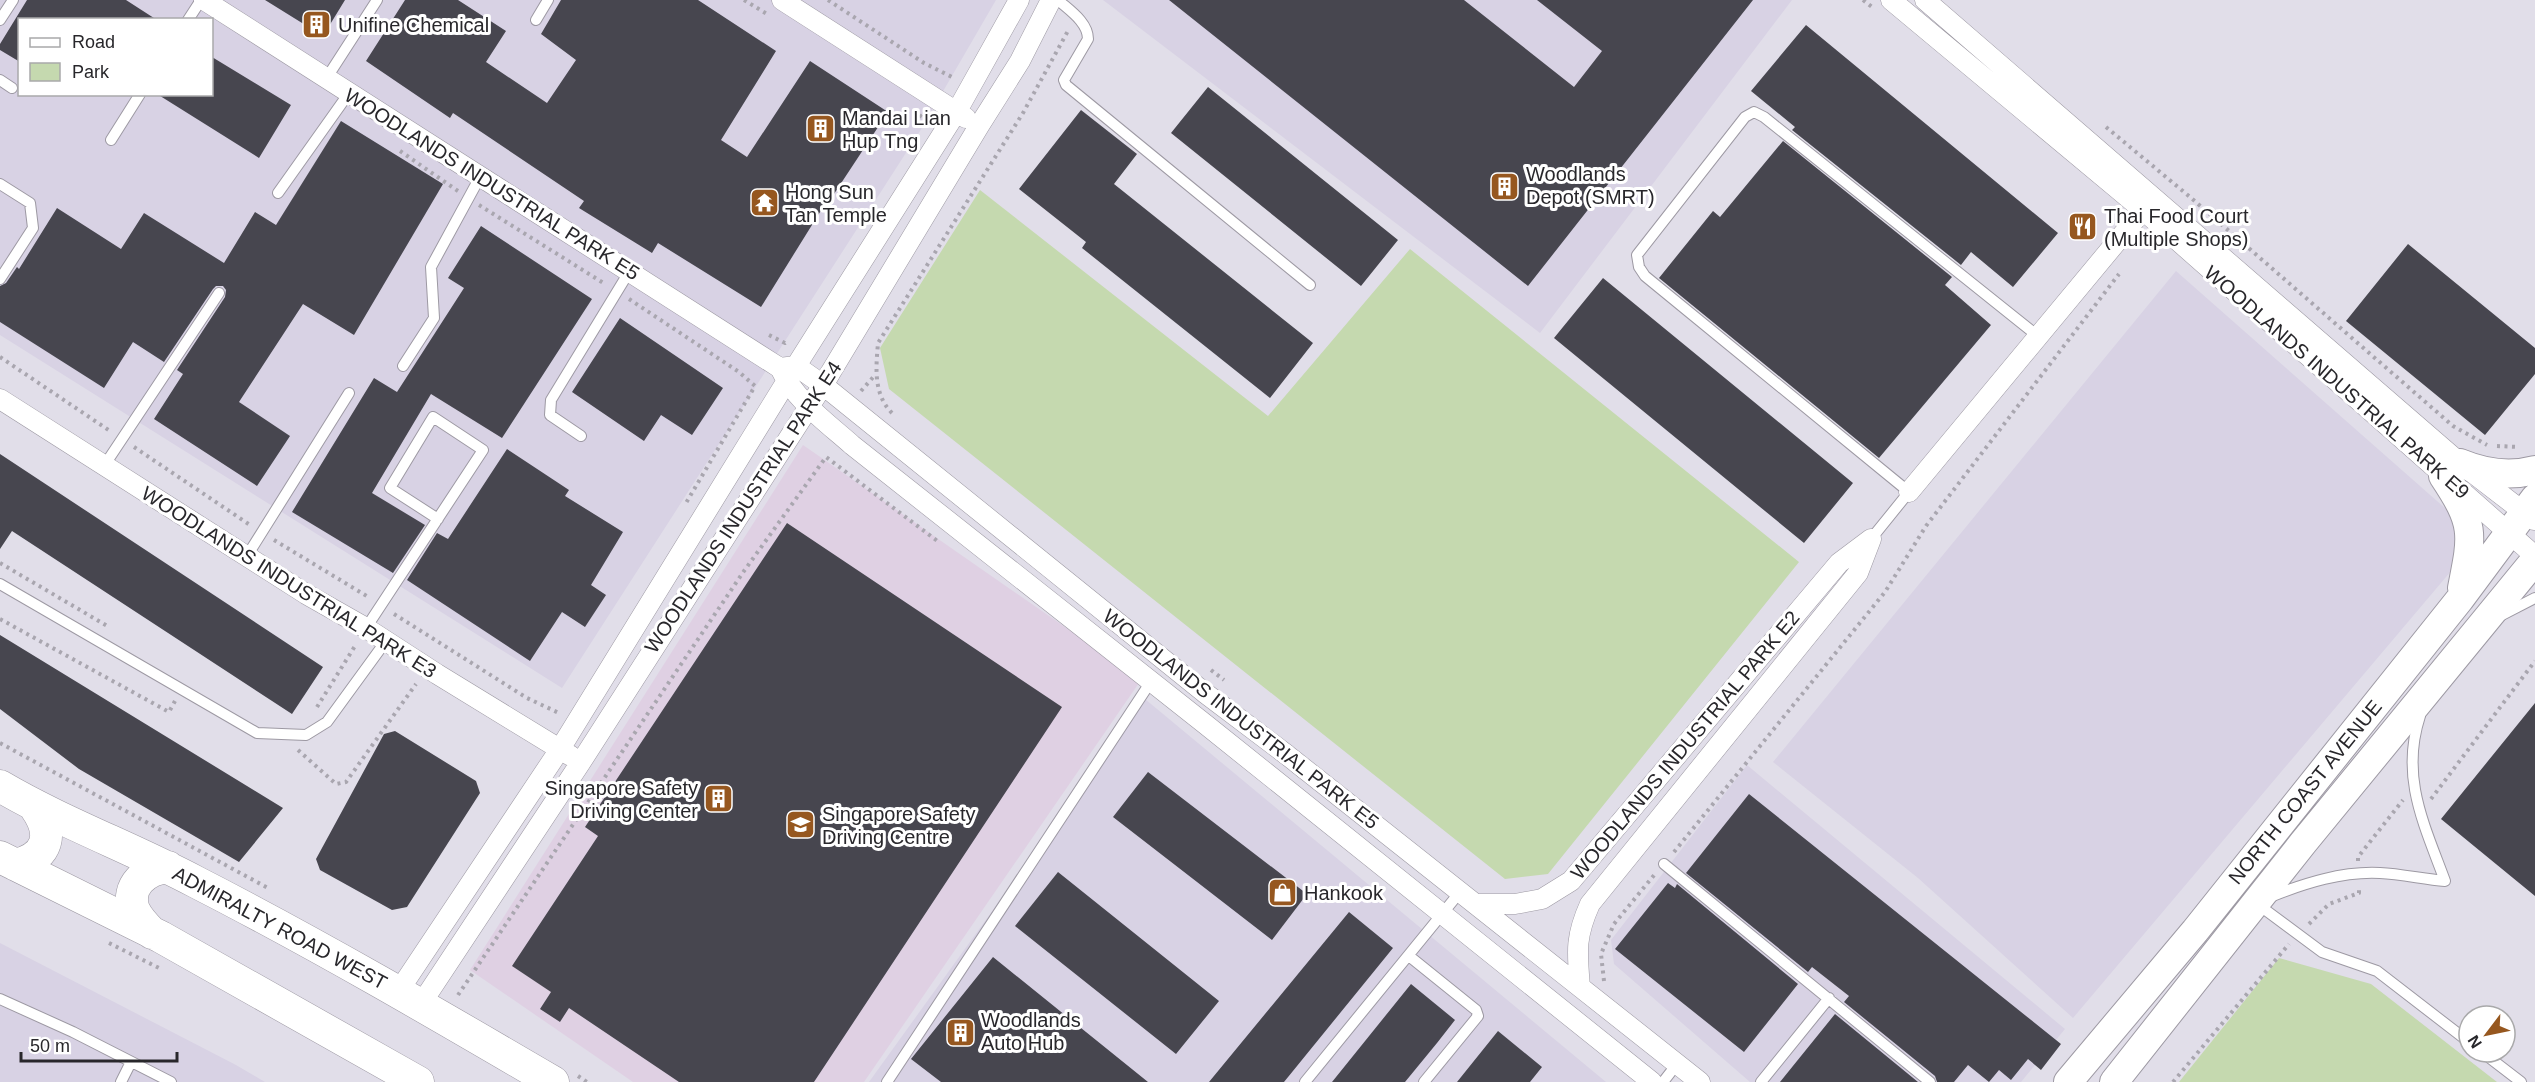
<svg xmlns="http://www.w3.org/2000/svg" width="2535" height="1082" font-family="Helvetica,sans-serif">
  <rect width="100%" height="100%" fill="#e1dee9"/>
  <path fill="#d8d2e4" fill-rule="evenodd" d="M0 0H996L920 131 562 688 0 335ZM20 20H212V94H20Z
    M1103 0H1792L1540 333Z
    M2176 271 2479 538 2073 1018 1918 878 1773 762Z
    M1145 699 1606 1082H869Z
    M1747 765 2065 1029 2021 1082H1750L1614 964 1611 940Z
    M0 943 236 1065 265 1082H0Z"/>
  <path fill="#dfd0e3" d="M803 445 1141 680 864 1082H633L470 970Z"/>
  <path fill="#c5d9af" d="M980 190 1268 416 1410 249 1799 562 1548 874 1505 879 889 389 880 348Z
    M2279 958 2371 984 2497 1082H2179Z"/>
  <path fill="#47464f" d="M27 0H126L157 20H20V62L0 50V44Z
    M265 0H345L323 36Z
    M405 0H458L506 31 486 62 547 103 576 60 541 34 561 0H698L776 51 721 140 747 157 810 61 888 112 832 197 830 196 761 307 658 243 652 253 579 208 584 201 453 113 450 118 366 61Z
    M1169 0H1464L1574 87 1602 51 1537 0H1753L1528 286Z
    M1806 25 2058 233 2013 287 1971 252 1961 265 1792 130 1795 127 1751 91Z
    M212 57 291 105 259 158 157 94H212Z
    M1208 87 1398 240 1361 286 1171 133Z
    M1081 110 1137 154 1114 184 1313 343 1270 398 1082 248 1086 242 1019 189Z
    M341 121 443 184 354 335 303 304 239 402 290 436 257 486 154 419 183 374 177 370 225 297 226 290 223 286H216L213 289 164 362 133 342 104 388 0 322V286L6 283 17 267 19 269 57 208 121 249 144 213 224 263 255 212 276 225Z
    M1783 141 1952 277 1945 285 1991 325 1879 458 1659 278 1713 211 1720 217Z
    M481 226 592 299 502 438 431 394 372 493 425 525 393 573 292 512 374 378 397 392 464 288 448 278Z
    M2408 244 2535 348V374L2485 435 2346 321Z
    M1603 278 1853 483 1804 543 1554 338Z
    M620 318 723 388 692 435 661 415 644 441 572 392Z
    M507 449 569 490 565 496 623 532 591 585 606 595 585 627 562 612 530 661 407 580 437 533 448 539Z
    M0 454 323 667 292 714 12 531 0 549Z
    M787 523 1062 707 814 1082H679L569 1008 560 1022 540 1009 551 992 512 966 598 836 585 827Z
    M0 635 283 808 239 862 79 769 0 709Z
    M2535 703V896L2441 819Z
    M395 731 476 781 480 793 407 907 392 910 320 870 316 859 384 734Z
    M1148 772 1307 894 1272 940 1113 817Z
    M1749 794 2061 1044 2041 1070 2028 1059 2011 1080 1999 1070 1989 1082 1968 1065 1954 1082H1937L1935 1076 1844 1002 1849 996 1812 967 1808 972 1686 873Z
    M1058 872 1219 1001 1176 1054 1015 926Z
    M1668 883 1675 888 1677 884 1798 984 1744 1052 1615 949Z
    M1349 912 1393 948 1284 1082H1209Z
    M993 957 1148 1082H941L911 1059Z
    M1411 984 1455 1020 1437 1043 1405 1082H1332Z
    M1835 1014 1918 1082H1780Z
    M1498 1031 1542 1067 1530 1082H1457Z"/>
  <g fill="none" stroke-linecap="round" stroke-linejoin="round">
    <defs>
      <path id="service" d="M1058 0C1069 10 1088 22 1088 39L1064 80 1066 85 1310 285
        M0 20 13 0
        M188 20 201 0
        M536 20 548 0
        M326 79 377 0
        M0 80 12 88
        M111 140 140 94
        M0 184 30 203 33 228 0 279
        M278 193 349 93
        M403 366 434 318 431 267 480 177
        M581 436 550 415 551 400 629 272
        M104 466 219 293
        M1871 539 1909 492 1645 276 1639 267 1637 255 1745 117 1754 112 1764 117 2039 337
        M247 556 349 393
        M0 584 257 733 306 735 327 722 386 641
        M2500 616 2535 598
        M366 628 483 450 433 417 390 488 438 519
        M1664 864 1930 1082
        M2270 897C2305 883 2343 871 2380 873 2401 874 2423 879 2445 881 2424 824 2400 777 2420 716
        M2256 903 2322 952 2377 971 2469 1042
        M1409 956 1476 1010 1478 1016 1424 1082
        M0 999 73 1032 171 1082
        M2482 1052 2521 1082
        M121 1082 131 1062
        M887 1082 1150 683
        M1305 1082 1460 892
        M1663 1082 1677 1064
        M1761 1082 1829 998"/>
      <path id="minor" d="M204 0 780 368C795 400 826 422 852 445L1205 724 1652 1082
        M782 0 966 118
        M1891 0 2143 210 2535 556
        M1925 0 2460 463 2534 520
        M780 368 796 366 823 385 1205 693 1287 755 1700 1082
        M0 399 306 594 366 628 437 674 571 756
        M1909 492 2143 210
        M1475 904H1515L1542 899 1571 881 1839 563 1871 539 1858 573 1590 904C1575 937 1577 952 1580 987
        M398 992 560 749 796 366 957 111 1019 0
        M421 1004 581 762 823 385 979 126 1020 61 1051 0"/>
      <path id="secondary" d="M2460 463C2484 473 2509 477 2535 470
        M2443 476C2475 524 2473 533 2462 588
        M2068 1082 2195 931 2460 599 2535 498
        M2114 1082 2303 843 2535 560"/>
      <path id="primary" d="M0 786C63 823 132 848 196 882 317 944 435 1013 553 1082
        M0 857 161 937 418 1082
        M16 865C49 856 54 834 35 807
        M152 933C145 926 138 919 134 910 125 886 146 869 168 867"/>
    </defs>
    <use href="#service" stroke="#9d99a3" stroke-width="12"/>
    <use href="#minor" stroke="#9d99a3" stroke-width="21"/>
    <use href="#secondary" stroke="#9d99a3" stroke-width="30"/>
    <use href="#primary" stroke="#9d99a3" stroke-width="33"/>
    <path stroke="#a9a6af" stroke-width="4" stroke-dasharray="3 4.5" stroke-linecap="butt" d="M744 0 767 14
      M828 0 924 63 952 77 954 74
      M1863 0 1872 7
      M914 110 926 121 925 124
      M2106 127 2190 197 2453 426 2487 445
      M400 151 458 191
      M479 205 605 284
      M629 299 739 372 755 386 686 503
      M769 335 785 343 788 340
      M0 357 110 431
      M861 391 875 375
      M892 413C873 394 876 367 878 343L1023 113 1069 29
      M2497 446 2519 447
      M134 447 250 525
      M274 540 370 598
      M0 563 109 627
      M394 614 527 698 559 713
      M0 619 169 712 175 701
      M1211 670 1224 680
      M317 707 355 646
      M0 743 268 888
      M298 750 336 784 346 782 416 684
      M2431 799 2535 661
      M1674 852 1885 592 1926 526 2119 274
      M2358 861V857L2403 800
      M2309 924 2329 904 2359 893V886
      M109 943 161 969
      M1604 981 1601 954 1614 924 1655 874
      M458 995 744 571 826 457 940 543
      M578 1076 587 1082
      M2173 1082 2289 944"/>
    <use href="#service" stroke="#fff" stroke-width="10"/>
    <use href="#minor" stroke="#fff" stroke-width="20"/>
    <use href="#secondary" stroke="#fff" stroke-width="28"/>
    <use href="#primary" stroke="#fff" stroke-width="32"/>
  </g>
  <defs>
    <symbol id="building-square" viewBox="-11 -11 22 22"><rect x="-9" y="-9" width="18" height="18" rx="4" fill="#96571f" stroke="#fff"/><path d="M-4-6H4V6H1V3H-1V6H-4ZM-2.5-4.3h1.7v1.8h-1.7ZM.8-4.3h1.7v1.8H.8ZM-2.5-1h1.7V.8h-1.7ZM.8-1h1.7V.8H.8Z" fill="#fff"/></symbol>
    <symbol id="temple-square" viewBox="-11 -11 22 22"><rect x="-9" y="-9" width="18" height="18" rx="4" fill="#96571f" stroke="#fff"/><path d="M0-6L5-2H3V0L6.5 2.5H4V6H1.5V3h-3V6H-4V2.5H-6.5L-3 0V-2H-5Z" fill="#fff"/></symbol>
    <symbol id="restaurant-square" viewBox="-11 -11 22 22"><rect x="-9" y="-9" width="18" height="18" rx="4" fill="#96571f" stroke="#fff"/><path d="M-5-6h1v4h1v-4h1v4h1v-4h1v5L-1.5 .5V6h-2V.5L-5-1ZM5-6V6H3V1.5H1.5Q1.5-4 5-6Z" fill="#fff"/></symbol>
    <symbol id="school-square" viewBox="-11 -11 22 22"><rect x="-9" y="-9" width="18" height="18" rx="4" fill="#96571f" stroke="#fff"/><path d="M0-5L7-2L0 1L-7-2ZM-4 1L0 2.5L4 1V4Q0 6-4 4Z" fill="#fff"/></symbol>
    <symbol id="shop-square" viewBox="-11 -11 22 22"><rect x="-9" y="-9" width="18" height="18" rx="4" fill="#96571f" stroke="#fff"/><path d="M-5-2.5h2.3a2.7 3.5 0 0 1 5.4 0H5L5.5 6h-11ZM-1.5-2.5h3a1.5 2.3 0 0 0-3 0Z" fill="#fff"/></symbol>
  </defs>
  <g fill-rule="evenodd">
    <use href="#building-square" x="300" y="8" width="33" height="33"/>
    <use href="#building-square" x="804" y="112" width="33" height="33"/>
    <use href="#building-square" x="1488" y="170" width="33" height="33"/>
    <use href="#temple-square" x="748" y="186" width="33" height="33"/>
    <use href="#restaurant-square" x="2066" y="210" width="33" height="33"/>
    <use href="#building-square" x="702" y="782" width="33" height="33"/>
    <use href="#school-square" x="784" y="808" width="33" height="33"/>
    <use href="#shop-square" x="1266" y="876" width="33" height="33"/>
    <use href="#building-square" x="944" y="1016" width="33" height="33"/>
  </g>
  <g text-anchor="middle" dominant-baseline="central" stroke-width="6" stroke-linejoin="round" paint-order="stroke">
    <g font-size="20" fill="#28272b" stroke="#fff" text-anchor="start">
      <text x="338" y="25">Unifine Chemical</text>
      <text x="842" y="118">Mandai Lian<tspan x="842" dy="23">Hup Tng</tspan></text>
      <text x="1526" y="174">Woodlands<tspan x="1526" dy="23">Depot (SMRT)</tspan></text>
      <text x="785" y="192">Hong Sun<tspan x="785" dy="23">Tan Temple</tspan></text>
      <text x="2104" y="216">Thai Food Court<tspan x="2104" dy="23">(Multiple Shops)</tspan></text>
      <text x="698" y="788" text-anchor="end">Singapore Safety<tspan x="698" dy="23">Driving Center</tspan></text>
      <text x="822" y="814">Singapore Safety<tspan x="822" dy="23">Driving Centre</tspan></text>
      <text x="1304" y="893">Hankook</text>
      <text x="981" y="1020">Woodlands<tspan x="981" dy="23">Auto Hub</tspan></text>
    </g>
    <g font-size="20" fill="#28272b" stroke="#fff">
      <text transform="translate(492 184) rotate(32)">WOODLANDS INDUSTRIAL PARK E5</text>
      <text transform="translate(2337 382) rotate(41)">WOODLANDS INDUSTRIAL PARK E9</text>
      <text transform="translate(743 507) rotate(-57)">WOODLANDS INDUSTRIAL PARK E4</text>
      <text transform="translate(289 582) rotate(32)">WOODLANDS INDUSTRIAL PARK E3</text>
      <text transform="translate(1241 719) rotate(38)">WOODLANDS INDUSTRIAL PARK E5</text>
      <text transform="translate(1685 745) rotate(-50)">WOODLANDS INDUSTRIAL PARK E2</text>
      <text transform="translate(2305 792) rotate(-51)">NORTH COAST AVENUE</text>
      <text transform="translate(280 928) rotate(28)">ADMIRALTY ROAD WEST</text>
    </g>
  </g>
  <rect x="18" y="18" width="195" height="78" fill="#ffffff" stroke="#a9a9aa" stroke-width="1.5"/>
  <rect x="30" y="38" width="30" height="9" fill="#ffffff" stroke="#a9a9aa" stroke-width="1.5"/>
  <text x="72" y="48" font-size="18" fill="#28272b">Road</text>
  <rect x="30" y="63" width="30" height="18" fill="#c5d9af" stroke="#a9a9aa" stroke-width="1.5"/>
  <text x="72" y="78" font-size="18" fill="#28272b">Park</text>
  <g transform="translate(2487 1034) rotate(238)"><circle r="28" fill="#ffffff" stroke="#a9a9aa" stroke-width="1.5"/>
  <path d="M0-4.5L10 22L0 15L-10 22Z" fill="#96571f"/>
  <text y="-9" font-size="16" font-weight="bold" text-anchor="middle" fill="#28272b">N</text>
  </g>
  <path d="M21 1052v9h156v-9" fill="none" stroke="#28272b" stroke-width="3"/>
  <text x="30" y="1052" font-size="18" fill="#28272b" stroke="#ffffff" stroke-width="4.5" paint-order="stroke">50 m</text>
</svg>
